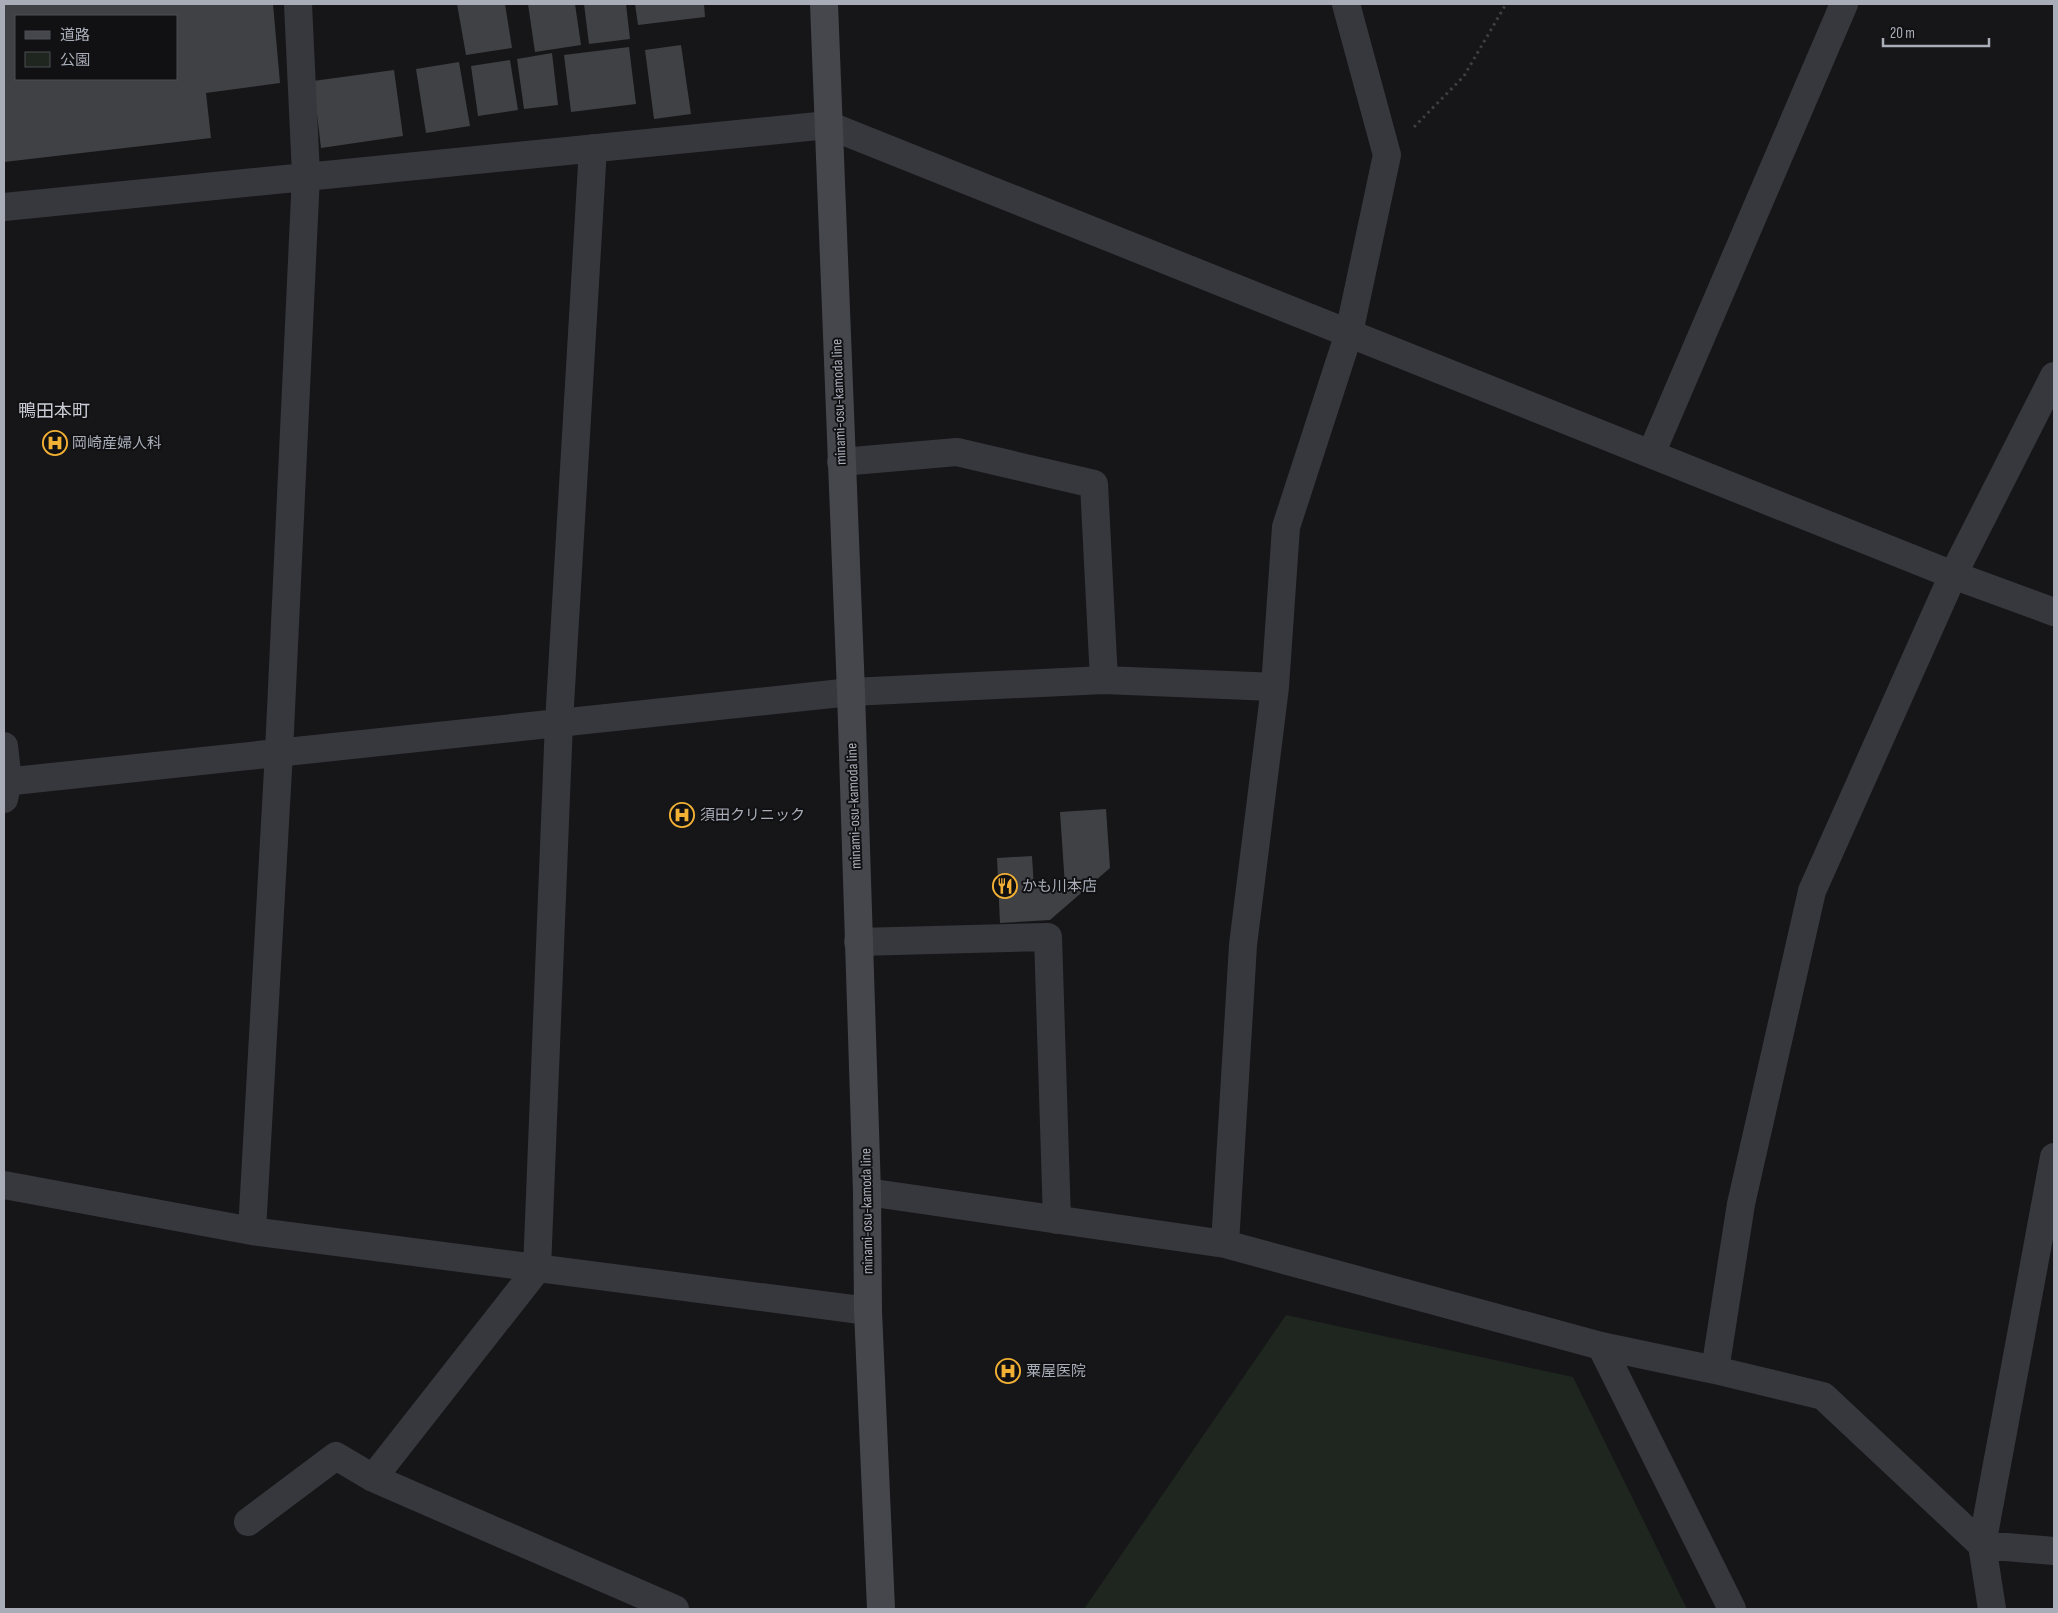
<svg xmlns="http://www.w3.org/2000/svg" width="2058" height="1613" font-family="'Sofia Sans Condensed','Noto Sans JP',sans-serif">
  <rect width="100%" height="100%" fill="#161618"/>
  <path fill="#1e261f" d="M1286 1315 1573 1377 1687 1609H1084Z"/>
  <path fill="#404145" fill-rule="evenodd" d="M4 4H273L280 83 206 93 211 138 4 162ZM16 16H176V79H16Z
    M457 4H505L512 48 466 55Z
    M528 4H575L581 45 535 52Z
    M584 4H626L630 39 589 44Z
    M635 4H704L705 17 638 25Z
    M681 45 691 114 654 119 645 50Z
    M629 47 636 104 571 112 564 55Z
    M552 53 558 105 524 109 517 59Z
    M510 60 518 110 478 116 471 66Z
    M459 62 470 126 426 133 416 69Z
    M394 70 403 136 321 148 313 81Z
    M1106 809 1110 868 1050 920 1000 923 997 858 1032 856 1034 888 1065 886 1060 812Z"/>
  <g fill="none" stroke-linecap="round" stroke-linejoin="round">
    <path stroke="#3d3f44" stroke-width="3" stroke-dasharray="2.5 4" stroke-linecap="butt" d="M1414 127 1464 76 1506 4"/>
    <path stroke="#37383d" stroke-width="28" d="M4 207 828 125 1953 575 2054 612
      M1651 454 1844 4
      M841 462 957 452 1094 484 1104 680
      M4 746 8 782 4 799
      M4 782 851 692 1104 680 1275 687
      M858 942 1048 937 1057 1220
      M4 1185 252 1231 868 1311
      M867 1192 1225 1244 1601 1346 1715 1370 1823 1396 1982 1545 2054 1551
      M252 1231 279 752 306 175 298 4
      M1225 1244 1243 945 1275 687 1286 527 1349 333 1387 155 1346 4
      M1601 1346 1732 1609
      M1715 1370 1741 1204 1812 891 1953 575 2054 376
      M373 1478 537 1269 559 722 593 148
      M248 1522 336 1456 373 1478 675 1609
      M1992 1609 1982 1545 2054 1157"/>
    <path stroke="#45474d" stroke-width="28" d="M824 4 851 692 867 1192 868 1311 881 1609"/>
  </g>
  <defs>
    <symbol id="hospital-ring" viewBox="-11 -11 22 22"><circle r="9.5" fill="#111113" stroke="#f2b134" stroke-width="1.5"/><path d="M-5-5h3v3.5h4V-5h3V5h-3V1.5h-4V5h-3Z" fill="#f2b134"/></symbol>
    <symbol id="restaurant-ring" viewBox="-11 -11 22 22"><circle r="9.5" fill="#111113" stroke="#f2b134" stroke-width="1.5"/><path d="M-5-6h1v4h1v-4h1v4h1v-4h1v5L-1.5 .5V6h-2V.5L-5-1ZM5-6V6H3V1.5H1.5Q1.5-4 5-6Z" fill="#f2b134"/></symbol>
  </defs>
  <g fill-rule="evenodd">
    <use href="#hospital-ring" x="41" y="429" width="28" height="28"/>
    <use href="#hospital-ring" x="668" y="801" width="28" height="28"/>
    <use href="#restaurant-ring" x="991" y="872" width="28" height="28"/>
    <use href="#hospital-ring" x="994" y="1357" width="28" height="28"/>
  </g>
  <g text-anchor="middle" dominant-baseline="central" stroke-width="4" stroke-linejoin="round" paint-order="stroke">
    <g font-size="15" fill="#a8adb8" stroke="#111113">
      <text transform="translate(839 402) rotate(-92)">minami-osu-kamoda line</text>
      <text transform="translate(854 806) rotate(-92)">minami-osu-kamoda line</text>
      <text transform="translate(867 1211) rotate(-91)">minami-osu-kamoda line</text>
    </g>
    <g font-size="15" fill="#a8adb8" stroke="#111113" text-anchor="start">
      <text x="72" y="443">岡崎産婦人科</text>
      <text x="700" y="815">須田クリニック</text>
      <text x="1022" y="886">かも川本店</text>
      <text x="1026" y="1371">粟屋医院</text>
    </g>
    <g font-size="18" fill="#c9ccd4" stroke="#111113">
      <text x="54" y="411">鴨田本町</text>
    </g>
  </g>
  <rect width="2058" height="1613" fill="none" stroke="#a8adb8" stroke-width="10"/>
  <rect x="15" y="15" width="162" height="65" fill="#111113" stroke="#4d4f55"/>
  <rect x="25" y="31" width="25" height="8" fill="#45474d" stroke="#4d4f55"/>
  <text x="60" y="40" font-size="15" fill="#a8adb8">道路</text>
  <rect x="25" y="52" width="25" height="15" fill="#1e261f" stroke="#4d4f55"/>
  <text x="60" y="65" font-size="15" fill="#a8adb8">公園</text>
  <path d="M1883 38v8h106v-8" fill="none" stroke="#a8adb8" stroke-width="2.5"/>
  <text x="1890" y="38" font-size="15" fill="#a8adb8" stroke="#111113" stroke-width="4" paint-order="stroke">20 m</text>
</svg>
